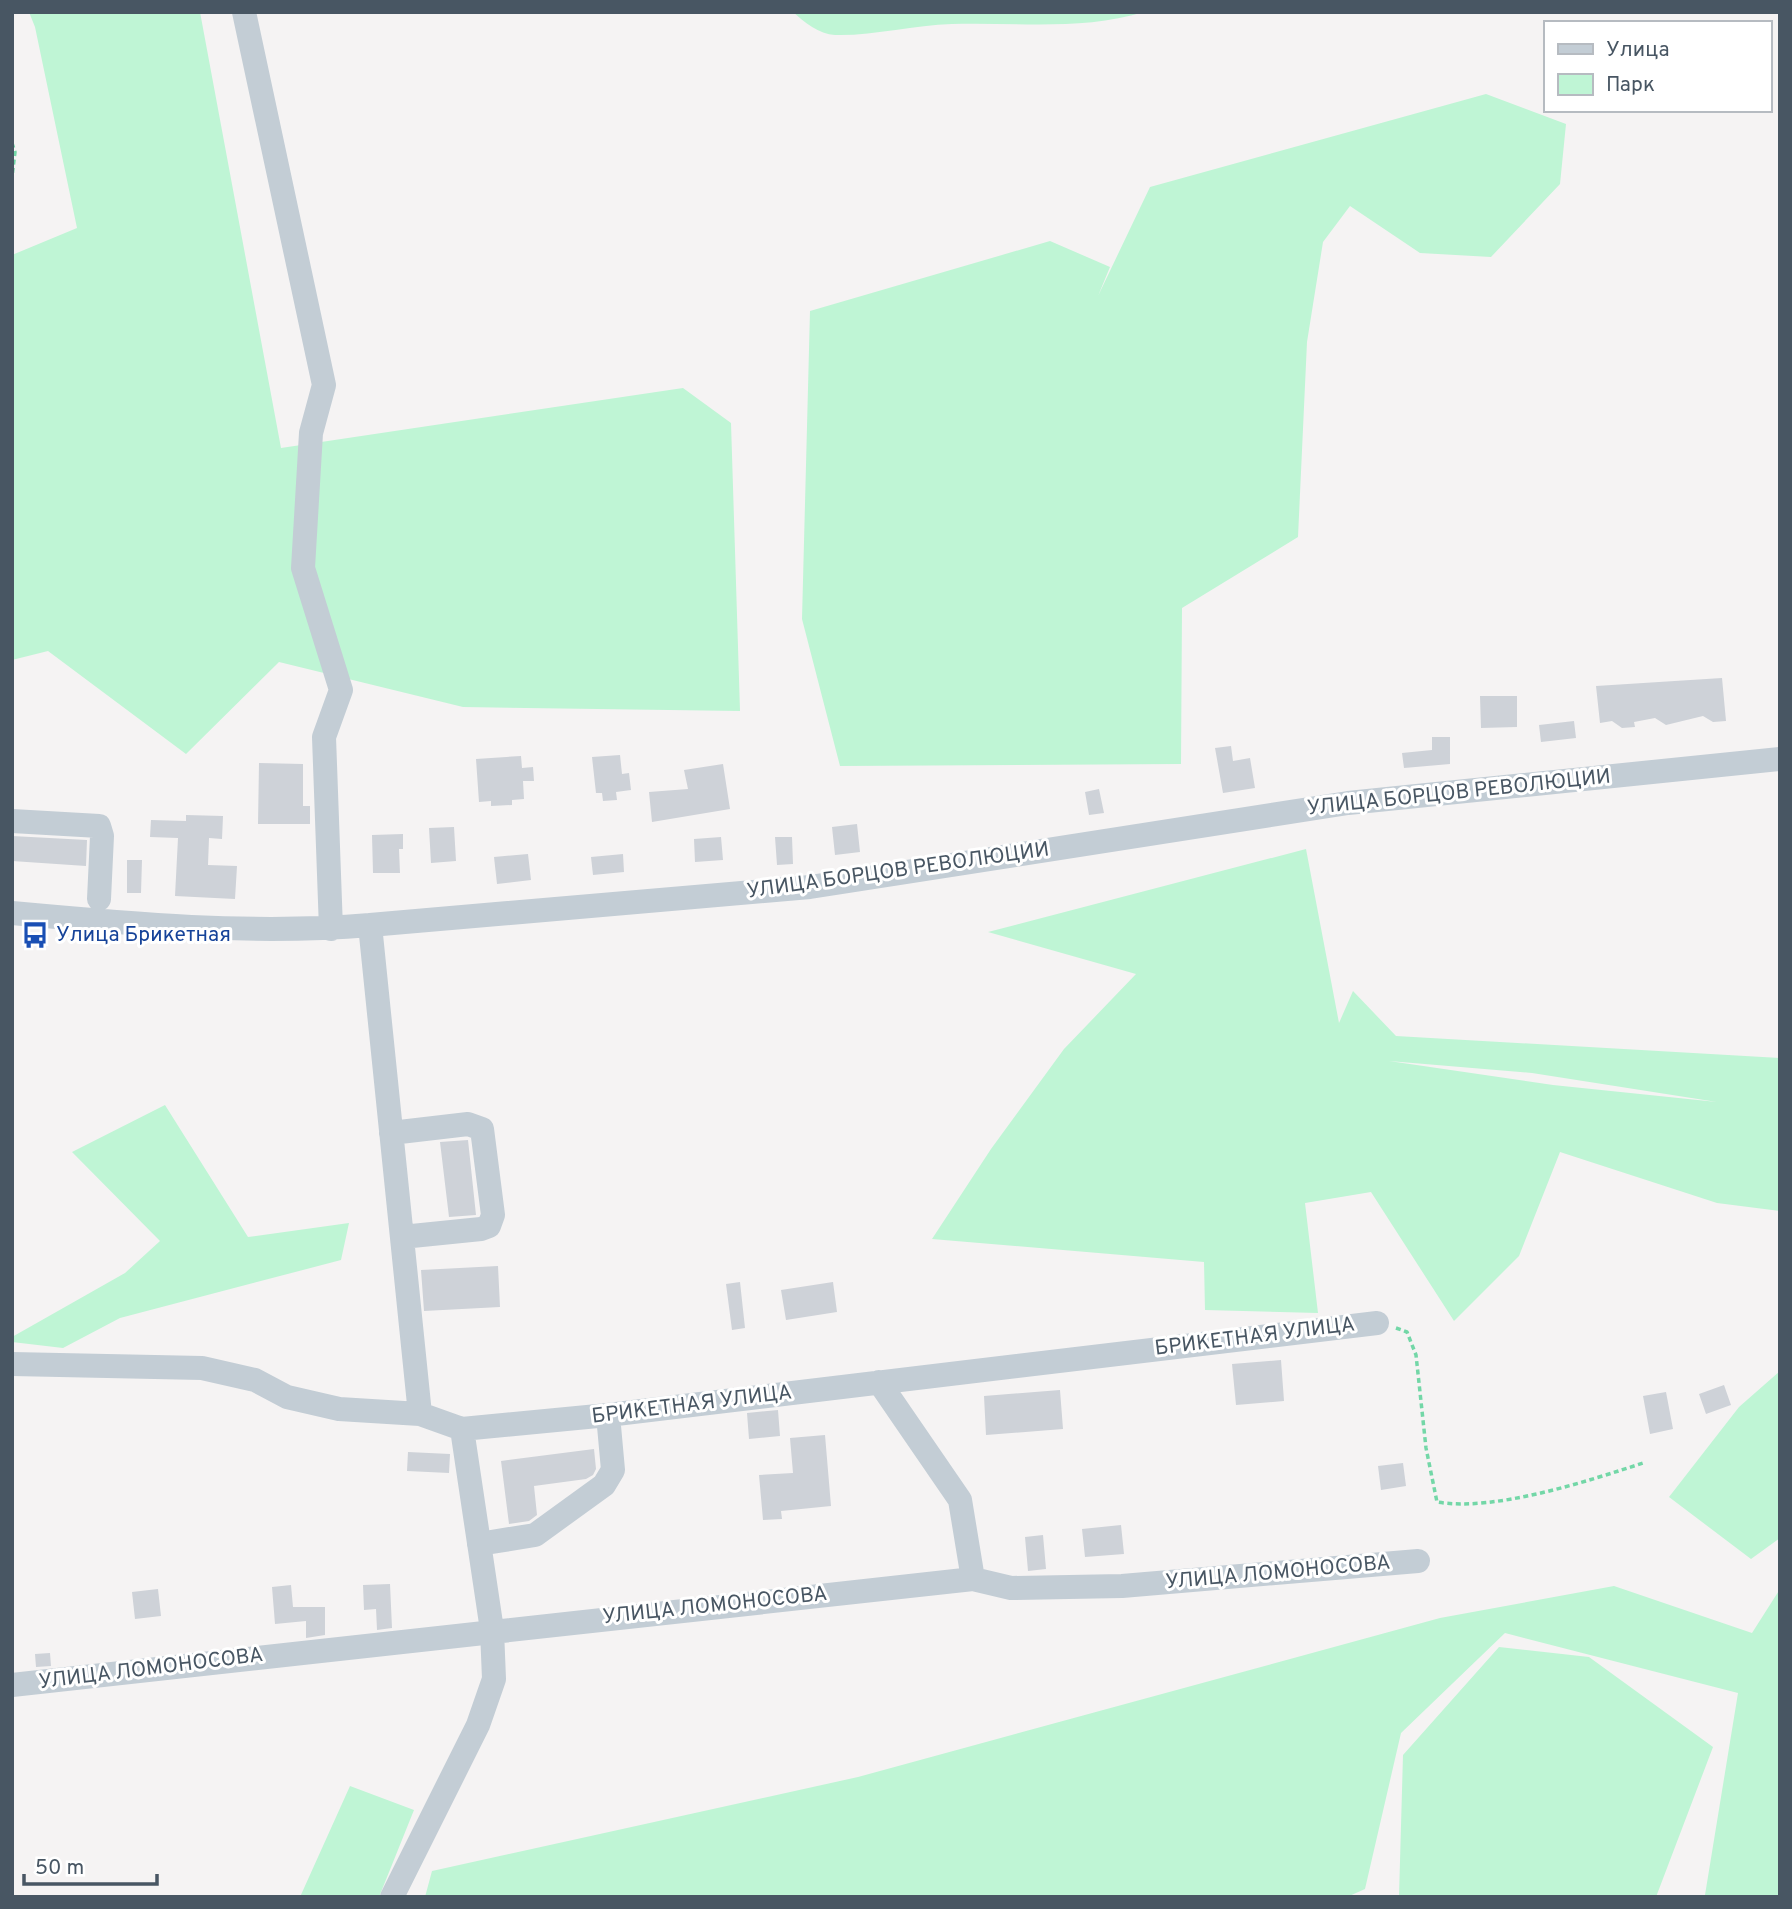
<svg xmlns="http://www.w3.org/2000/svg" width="1792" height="1909" font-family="Overpass,sans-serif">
  <rect width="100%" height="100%" fill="#f5f3f3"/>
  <path fill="#bff5d5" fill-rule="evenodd" d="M29 12H200L281 448 683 388 731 423 740 711 463 707 279 662 186 754 48 651 12 660V255L77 228 35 27Z
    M793 12H1144C1082 31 1016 22 952 24 913 25 873 36 835 35 819 34 804 22 793 12Z
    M1486 94 1566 124 1560 184 1491 257 1420 253 1350 206 1323 242 1307 342 1298 537 1182 608 1181 764 840 766 802 619 810 311 1050 241 1110 267 1098 296 1150 187Z
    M1306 849 1339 1023 1353 991 1396 1036 1780 1058V1211L1717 1203 1560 1152 1519 1256 1454 1321 1371 1192 1305 1203 1318 1313 1205 1310 1204 1262 932 1239 991 1149 1064 1049 1136 974 988 932ZM1389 1061 1532 1073 1717 1102 1553 1085Z
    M165 1105 248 1237 349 1223 341 1260 120 1318 63 1348 12 1342V1337L125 1273 160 1241 72 1152Z
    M1780 1371V1538L1751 1559 1669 1497 1739 1407Z
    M1614 1586 1752 1633 1780 1589V1897L1705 1895 1738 1693 1505 1633 1401 1733 1365 1889 1347 1897H425L432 1871 858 1777 1440 1618Z
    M1499 1647 1589 1657 1713 1747 1656 1897H1399L1403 1755Z
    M350 1786 414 1810 379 1897H300Z"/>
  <path fill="#ced2d8" d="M1722 678 1726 721 1713 722 1703 716 1666 725 1655 718 1634 722 1635 727 1622 728 1612 721 1600 723 1596 686Z
    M1480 696H1517V727L1481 728Z
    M1574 721 1576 738 1541 742 1539 725Z
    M1432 737H1450V764L1404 768 1402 753 1432 750Z
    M1231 746 1233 761 1250 758 1255 788 1223 793 1215 748Z
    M620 755 622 774 629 773 631 790 616 792 617 800 603 801 602 793H596L592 757Z
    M521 756 522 768 533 767 534 781H523L524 799 512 800V805L491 806V801L479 802 476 759Z
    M259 763 303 764V806H310V824H258Z
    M723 764 730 809 652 822 649 792 688 789 684 770Z
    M1099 789 1104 813 1089 815 1085 792Z
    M186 815 223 816 222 839 209 838 208 865 237 866 235 899 175 896 178 838 150 837 151 820 186 821Z
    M857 824 860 852 835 855 832 827Z
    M454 827 456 861 431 863 429 828Z
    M403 834V849H399L400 873H373L372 835Z
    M12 836 87 840 86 866 12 861Z
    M721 837 723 860 695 862 694 839Z
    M775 837H792L793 864 777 865Z
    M528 854 531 880 497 884 494 857Z
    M623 854 624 872 593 875 591 857Z
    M127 860H142L141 893H127Z
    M468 1140 476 1215 449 1217 440 1142Z
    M498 1266 500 1307 424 1311 421 1270Z
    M740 1282 745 1328 732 1330 726 1284Z
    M833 1282 837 1312 786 1320 781 1290Z
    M1281 1360 1284 1401 1236 1405 1232 1364Z
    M1724 1385 1731 1405 1706 1414 1699 1394Z
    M1060 1390 1063 1429 986 1435 984 1396Z
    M1666 1392 1673 1429 1650 1434 1643 1396Z
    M778 1410 780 1436 749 1439 747 1413Z
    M825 1435 831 1506 781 1511 782 1519 763 1520 759 1475 793 1473 790 1438Z
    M594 1449 596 1469 593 1475 586 1479 534 1486 537 1515 529 1521 509 1524 501 1461Z
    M408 1452 450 1454 449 1473 407 1471Z
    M1403 1463 1406 1486 1381 1490 1378 1466Z
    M1121 1525 1124 1554 1085 1557 1082 1529Z
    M1043 1535 1046 1569 1028 1571 1025 1537Z
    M390 1584 392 1628 377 1630 376 1609 364 1610 363 1585Z
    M291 1585 293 1607H325V1635L306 1638V1621L275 1624 272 1587Z
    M158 1589 161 1616 135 1619 132 1592Z
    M50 1653 51 1666 36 1667 35 1654Z"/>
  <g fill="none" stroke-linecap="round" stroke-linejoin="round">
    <path stroke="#73d7a7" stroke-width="3.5" stroke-dasharray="5 3.5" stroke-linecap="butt" d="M12 143 15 152 12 177
      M1396 1328 1407 1332 1416 1355 1426 1448 1437 1502C1494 1512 1588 1481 1643 1463"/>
    <path stroke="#c3cdd5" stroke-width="24" d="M244 12 324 385 311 433 303 568 341 690 324 737 331 929
      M12 821 99 826 102 836 99 899
      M12 913C131 924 252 935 370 925L810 887 1348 803 1780 759
      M370 925 420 1414
      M391 1133 468 1124 482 1129 493 1215 489 1226 481 1229 402 1237
      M12 1364 202 1368 255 1380 287 1397 339 1409 420 1414 462 1429 608 1415 1377 1323
      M879 1382 960 1500 973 1579
      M479 1544 535 1535 604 1485 613 1470 608 1415
      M12 1685 973 1579 1011 1588 1122 1586 1418 1561
      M392 1897 478 1725 494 1679 492 1630 462 1429"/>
  </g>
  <defs>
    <symbol id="bus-bare" viewBox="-9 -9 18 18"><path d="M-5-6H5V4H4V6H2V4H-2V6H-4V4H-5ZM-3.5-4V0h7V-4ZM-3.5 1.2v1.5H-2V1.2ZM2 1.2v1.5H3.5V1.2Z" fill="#1a4fb4" stroke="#fff" stroke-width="2.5" paint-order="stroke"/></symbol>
  </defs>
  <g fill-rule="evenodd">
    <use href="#bus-bare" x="16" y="916" width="38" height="38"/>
  </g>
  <g text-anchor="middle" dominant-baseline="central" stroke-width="6" stroke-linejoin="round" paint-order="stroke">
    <g font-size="21" fill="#485663" stroke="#fff">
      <text transform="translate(1459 793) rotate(-6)">УЛИЦА БОРЦОВ РЕВОЛЮЦИИ</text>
      <text transform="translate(898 871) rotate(-8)">УЛИЦА БОРЦОВ РЕВОЛЮЦИИ</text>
      <text transform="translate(1255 1337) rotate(-7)">БРИКЕТНАЯ УЛИЦА</text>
      <text transform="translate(692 1405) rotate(-7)">БРИКЕТНАЯ УЛИЦА</text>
      <text transform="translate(1278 1573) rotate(-5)">УЛИЦА ЛОМОНОСОВА</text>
      <text transform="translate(715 1606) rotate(-6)">УЛИЦА ЛОМОНОСОВА</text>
      <text transform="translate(151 1669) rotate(-7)">УЛИЦА ЛОМОНОСОВА</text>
    </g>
    <g font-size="21" fill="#164399" stroke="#fff" text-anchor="start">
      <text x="56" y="935">Улица Брикетная</text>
    </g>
  </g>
  <rect width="1792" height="1909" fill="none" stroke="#485663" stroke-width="28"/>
  <rect x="1544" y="21" width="228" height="91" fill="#ffffff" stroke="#b6bbc1" stroke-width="2"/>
  <rect x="1558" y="44" width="35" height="10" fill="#c3cdd5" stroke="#b6bbc1" stroke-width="2"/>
  <text x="1606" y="56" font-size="21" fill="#485663">Улица</text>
  <rect x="1558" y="74" width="35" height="21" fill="#bff5d5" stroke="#b6bbc1" stroke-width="2"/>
  <text x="1606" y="91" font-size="21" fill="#485663">Парк</text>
  <path d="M24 1874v10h133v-10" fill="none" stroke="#485663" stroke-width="3.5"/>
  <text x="35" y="1874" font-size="21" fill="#485663" stroke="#ffffff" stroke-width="5" paint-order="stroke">50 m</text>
</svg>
